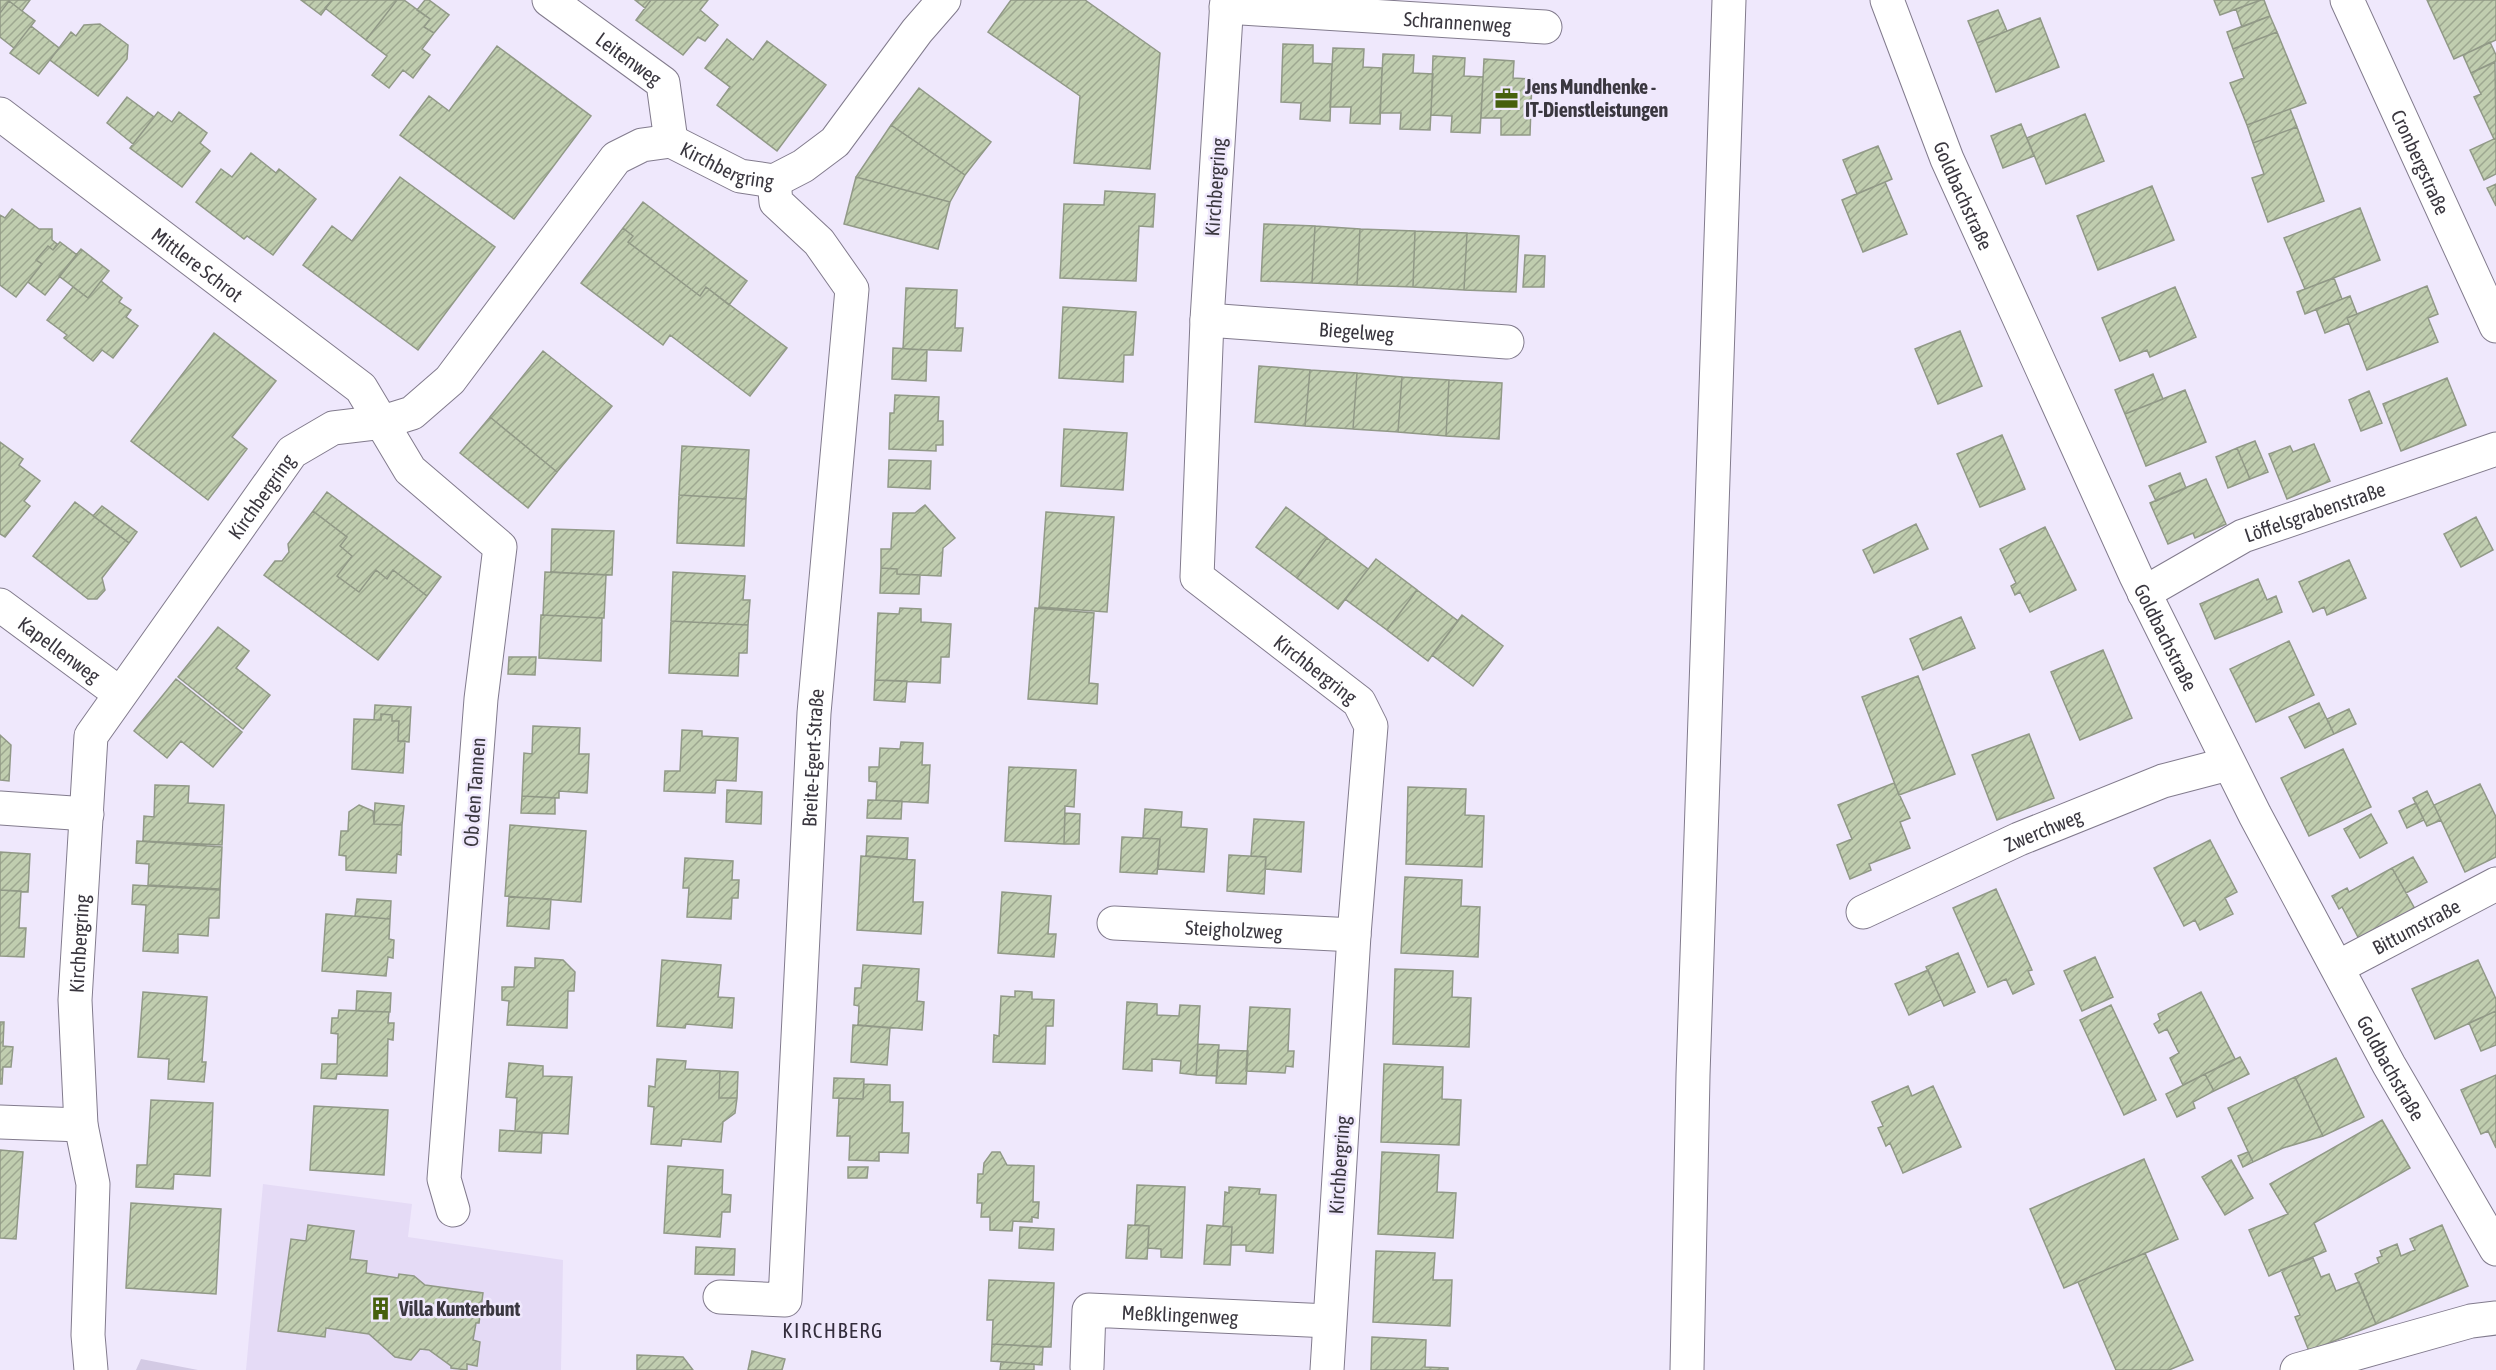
<svg xmlns="http://www.w3.org/2000/svg" width="2496" height="1370" font-family="'Asap Condensed',sans-serif">
  <defs>
    <pattern id="building-hatch" width="6" height="6" patternUnits="userSpaceOnUse" patternTransform="scale(1.5)"><rect width="6" height="6" fill="#c0cdaf"/><path d="M-1 1l2-2M0 6l6-6M5 7l2-2" fill="none" stroke="#9da790"/></pattern>
  </defs>
  <rect width="100%" height="100%" fill="#efe8fc"/>
  <path fill="#e5dbf6" d="M263 1184 412 1204 408 1237 563 1260 561 1370H246Z"/>
  <path fill="#d3cae4" d="M141 1359 198 1370H136Z"/>
  <path fill="url(#building-hatch)" stroke="#919987" stroke-width="1.5" d="M0 0H30L22 11 9 1 0 13Z
    M301 0H332L321 15Z
    M332 0H397L366 40 325 8Z
    M397 0H404L430 19 424 27 434 33 422 49 430 55 413 78 403 70 389 88 372 75 387 56 366 40Z
    M425 0H429L449 15 434 33 424 27 430 19 417 10Z
    M635 0H651L645 8Z
    M651 0H708L700 10 718 25 705 41 698 37 683 55 636 20Z
    M1011 0H1085L1160 53 1150 169 1074 163 1080 96 988 32Z
    M2214 0H2261L2220 15Z
    M2261 0H2264L2270 16 2242 27 2236 9Z
    M2427 0H2496V40L2454 59Z
    M9 1 35 21 14 48 0 37V13Z
    M1998 10 2007 31 1977 43 1968 21Z
    M2270 16 2277 32 2233 49 2227 32Z
    M2040 18 2059 67 1996 92 1977 43Z
    M100 24 128 45 127 59 98 96 50 60 71 32 76 36 84 25Z
    M31 26 59 48 39 74 10 53Z
    M2277 32 2306 103 2247 125 2230 83 2244 78 2233 49Z
    M727 39 753 60 767 41 826 85 777 151 717 105 730 87 705 68Z
    M2490 42 2496 55V61L2471 73 2463 55Z
    M1283 44 1313 45V63L1332 64 1330 121 1300 119 1301 103 1281 102Z
    M497 46 591 116 514 219 400 135 429 96 449 111Z
    M1333 48 1364 49 1363 67 1382 68 1380 124 1350 123 1351 107H1330Z
    M1383 54 1414 55 1413 73 1433 74 1430 130 1400 129 1401 113H1380Z
    M1433 56 1465 58 1464 76 1483 77 1480 133 1451 132 1452 116 1431 115Z
    M1484 59 1514 61 1513 78 1532 79 1530 135H1501V118H1481Z
    M2495 62 2496 138 2494 139 2474 97 2481 94 2471 73Z
    M919 88 991 142 965 175 891 125Z
    M127 97 154 117 133 144 107 123Z
    M2290 109 2297 127 2253 143 2247 125Z
    M158 112 172 122 179 112 207 133 200 143 210 151 182 187 130 148Z
    M2085 114 2104 161 2046 184 2027 138Z
    M2021 124 2034 156 2003 168 1991 136Z
    M891 125 965 175 950 202 856 177Z
    M2297 127 2324 201 2268 222 2252 178 2264 174 2253 143Z
    M2496 138V174L2484 180 2470 150Z
    M1878 146 1892 179 1857 194 1843 160Z
    M251 153 276 173 279 169 316 199 273 255 247 236 244 239 196 202 221 169 232 177Z
    M400 177 495 247 418 350 303 265 332 226 352 241Z
    M856 177 950 202 938 249 844 224Z
    M1885 182 1907 234 1863 252 1842 200Z
    M2496 184V206L2487 188Z
    M2152 186 2174 240 2098 270 2077 216Z
    M1105 191 1155 194 1153 227 1139 226 1136 281 1060 278 1064 204 1104 205Z
    M643 202 747 281 729 305 706 287 700 296 628 242 633 236 623 228Z
    M2360 208 2380 260 2305 289 2284 238Z
    M12 209 39 229H52V240L57 244 53 250 48 246 36 260 42 264 16 297 0 285V215L5 218Z
    M1264 224 1315 226 1312 283 1261 281Z
    M1315 226 1360 229 1357 285 1312 283Z
    M623 228 633 236 628 242 700 296 706 287 787 348 750 396 670 335 663 345 581 283Z
    M1360 229 1415 231 1413 287 1357 285Z
    M1415 231 1467 233 1464 290 1413 287Z
    M1467 233 1519 236 1516 292 1464 290Z
    M60 242 77 255 45 295 28 282 42 264 36 260 48 246 53 250Z
    M81 249 109 271 88 298 59 276Z
    M1525 255 1545 256 1544 287H1523Z
    M2334 278 2342 299 2305 314 2297 292Z
    M101 281 122 298 119 302 131 310 126 317 138 326 113 358 102 350 93 361 64 338 67 335 47 320 73 287 88 298Z
    M2427 286 2438 314 2428 318 2438 342 2367 370 2347 318Z
    M2175 287 2196 337 2150 357 2147 350 2120 361 2102 318Z
    M906 288 957 290 955 328H963L961 351 903 349Z
    M2350 296 2357 314 2347 318 2349 323 2325 333 2316 309Z
    M1063 307 1136 312 1133 355H1124L1123 382 1059 378Z
    M1960 331 1982 386 1938 404 1915 349Z
    M214 333 276 381 232 437 247 449 208 500 131 441Z
    M893 348 927 350 926 381 892 379Z
    M543 351 612 406 557 472 490 417Z
    M1259 366 1310 370 1305 426 1255 422Z
    M1310 370 1357 373 1353 429 1305 426Z
    M1357 373 1402 377 1398 432 1353 429Z
    M2153 374 2163 399 2125 414 2115 390Z
    M1402 377 1449 380 1446 436 1398 432Z
    M2447 378 2466 425 2401 451 2383 404Z
    M1449 380 1502 383 1499 439 1446 436Z
    M2185 390 2206 442 2146 466 2125 414Z
    M2369 391 2382 423 2361 431 2349 400Z
    M895 395 939 397 938 421H943V445H936V451L889 449 890 413H894Z
    M490 417 557 472 528 508 460 453Z
    M1064 429 1127 433 1123 490 1061 486Z
    M2002 435 2025 489 1980 507 1957 454Z
    M2255 441 2268 472 2250 479 2237 448Z
    M0 442 23 459 19 465 40 481 24 501 30 506 5 537 0 534Z
    M2314 444 2330 481 2287 499 2269 454 2290 446 2293 452Z
    M682 446 749 450 746 499 679 495Z
    M2237 448 2250 479 2228 488 2216 457Z
    M889 460 931 461 930 489 888 487Z
    M2180 473 2186 488 2156 501 2149 486Z
    M2206 479 2226 524 2195 538 2193 533 2168 544 2150 503Z
    M327 492 441 577 427 596 393 570 387 579 376 570 359 592 337 576 352 556 340 546 347 537 313 511Z
    M679 495 746 499 744 546 677 543Z
    M75 502 129 543 102 578 105 590 97 599H88L33 556Z
    M925 505 955 538 943 548 941 576 897 574V569L881 568V549H891L893 513H915Z
    M102 506 137 532 129 543 93 516Z
    M1286 507 1327 538 1297 578 1256 547Z
    M313 511 347 537 340 546 352 556 337 576 359 592 376 570 387 579 393 570 427 596 378 660 264 575 275 561H282L289 552 288 544Z
    M1046 512 1114 517 1107 612 1039 607Z
    M2476 517 2493 550 2461 567 2444 534Z
    M1916 524 1928 549 1874 573 1863 550Z
    M2045 527 2076 590 2030 612 2020 592 2015 595 2011 586 2016 583 2000 549Z
    M552 529 614 531 612 575 551 572Z
    M1327 538 1368 569 1338 609 1297 578Z
    M1376 559 1417 590 1387 630 1345 599Z
    M2349 560 2366 598 2327 615 2324 607 2313 612 2299 582Z
    M881 568 897 569V574L920 575 919 594 880 593Z
    M545 572 606 575 604 618 543 615Z
    M673 572 745 576 743 600H750L748 625 671 621Z
    M2258 579 2267 600 2276 596 2282 612 2215 639 2200 604Z
    M1417 590 1458 621 1428 661 1387 630Z
    M900 608 921 609V622L951 624 949 657H941L940 683 875 680 878 613 899 614Z
    M1035 608 1094 613 1089 683 1098 684 1097 704 1028 699Z
    M541 615 602 618 601 661 539 658Z
    M1462 615 1503 646 1473 686 1432 655Z
    M1961 617 1975 648 1923 670 1910 639Z
    M671 621 748 625 747 653H739L738 676 669 673Z
    M218 627 249 651 236 668 270 695 243 729 178 677Z
    M2289 641 2314 695 2256 722 2230 669Z
    M2103 650 2132 718 2080 740 2051 672Z
    M509 657H536L535 675 508 674Z
    M1918 676 1955 774 1899 795 1862 697Z
    M176 679 242 732 213 767 181 741 167 758 134 731Z
    M875 680 907 681 905 702 874 700Z
    M2319 703 2334 734 2305 748 2289 717Z
    M375 705 411 707 409 742 398 741 399 721H392V715L381 714V720H374Z
    M2349 709 2356 724 2334 734 2327 719Z
    M381 714 392 715V721H399L398 741H405L403 773 352 769 354 719 381 720Z
    M533 726 580 728 579 754H589L587 793 559 791V798L522 796 524 753 532 754Z
    M682 730 702 731V736L738 738 736 781 716 780 715 793 664 791 665 771H680Z
    M2029 734 2054 798 1997 820 1972 755Z
    M0 735 11 745 9 781 0 780Z
    M901 742 923 743 922 765H930L928 803 876 800 877 782 869 781V767H879L880 748 900 749Z
    M2343 749 2371 807 2309 836 2281 778Z
    M1009 767 1076 770 1074 807 1065 806 1064 844 1005 841Z
    M1894 783 1910 818 1900 822 1910 848 1869 864 1871 870 1850 879 1837 845 1852 839 1838 805Z
    M2480 784 2496 817V857L2465 872 2434 805Z
    M155 785 189 786 188 803 224 805 222 845 143 841 144 816 154 817Z
    M1408 787 1466 789 1465 815 1484 816 1482 867 1406 864Z
    M727 790 762 792 761 824 726 822Z
    M2427 791 2441 820 2427 826 2413 798Z
    M522 796 555 798V814L521 813Z
    M868 800 902 801 901 819 867 818Z
    M375 803 404 806 402 825 374 824Z
    M2416 803 2424 820 2407 828 2399 811Z
    M359 805 373 811 374 824 402 825 401 855 397 854 396 873 346 870V856L339 855 341 831H348L349 812Z
    M1145 809 1182 812 1181 827 1207 829 1204 872 1158 869 1160 839 1143 838Z
    M1065 813 1080 814 1079 844H1064Z
    M2371 814 2387 843 2360 858 2344 829Z
    M1254 819 1304 822 1301 872 1265 869 1266 857 1251 856Z
    M510 825 586 831 581 902 505 896Z
    M867 836 908 838 907 859 866 856Z
    M1122 837 1160 839 1157 874 1120 872Z
    M2210 840 2237 892 2225 898 2233 914 2200 930 2195 920 2184 926 2154 868Z
    M137 841 222 847 220 889 148 885 149 864 136 863Z
    M0 852 30 854 28 892 0 890Z
    M1229 855 1266 857 1264 894 1227 891Z
    M861 856 915 860 913 902H923L921 934 857 930Z
    M2413 857 2427 882 2406 893 2392 868Z
    M685 858 733 861 732 880H739L738 898H732L731 919 687 917 689 888H683Z
    M2392 868 2415 909 2359 939 2342 907 2339 909 2332 896 2347 888 2349 892Z
    M1405 877 1462 880 1461 906 1480 907 1478 957 1401 953Z
    M133 885 220 890 219 918H209L208 936 178 934V953L143 951 146 905 132 904Z
    M1996 889 2032 970 2028 971 2034 984 2013 994 2006 979 1988 987 1953 908Z
    M0 890 21 891 19 928H26L24 957 0 956Z
    M1002 892 1051 896 1048 934H1056L1054 957 998 953Z
    M509 897 551 899 549 929 507 926Z
    M357 899 391 901 390 919 355 916Z
    M326 914 390 919 389 939 394 940 393 958 388 957 386 976 322 971Z
    M1958 953 1975 992 1944 1006 1926 967Z
    M2095 957 2113 997 2082 1011 2064 971Z
    M535 958 563 960 575 972 574 991H568L567 1028 507 1025 509 1001 502 1000V987H514L515 967 535 968Z
    M662 960 721 965 718 997 734 998 732 1028 686 1024 685 1028 657 1026Z
    M2478 960 2496 999V1011L2435 1039 2412 989Z
    M863 965 919 969 917 1001 924 1002 922 1030 858 1025 859 1006 854 1005 855 988H861Z
    M1395 969 1453 971 1452 997 1471 998 1469 1047 1393 1044Z
    M1928 970 1941 1000 1909 1015 1895 984Z
    M357 991 391 993 390 1012 356 1011Z
    M1015 991 1032 992V999L1054 1000 1053 1026H1046L1045 1064 993 1062 994 1035 999 1036 1001 996 1015 997Z
    M143 992 207 997 202 1062H206L204 1082 168 1079 169 1059 138 1057Z
    M2201 992 2235 1059 2183 1085 2170 1058 2179 1053 2167 1029 2159 1033 2154 1024 2160 1020 2158 1014Z
    M1127 1002 1157 1004V1015L1179 1016 1180 1005 1200 1006 1196 1075 1180 1073 1181 1061 1152 1059V1071L1123 1069Z
    M2111 1005 2156 1100 2124 1115 2080 1020Z
    M1250 1007 1290 1009 1288 1051H1294L1293 1067 1286 1066 1285 1073 1246 1071Z
    M339 1010 389 1012 388 1023H394L393 1040 388 1039 387 1076 337 1074 336 1079 321 1078 322 1064H337L338 1034 331 1033 332 1018H338Z
    M2496 1011V1045L2481 1051 2469 1023Z
    M0 1022H4L3 1046 13 1047 11 1067H3L2 1084H0Z
    M853 1025 890 1028 887 1065 851 1062Z
    M1198 1044 1219 1045 1217 1076 1196 1075Z
    M1218 1050 1248 1051 1246 1084 1216 1083Z
    M2240 1057 2249 1074 2214 1091 2205 1074Z
    M2336 1058 2364 1117 2323 1136 2295 1077Z
    M657 1059 686 1061 685 1069 720 1071 719 1098H737L735 1113 723 1122 721 1142 682 1139 681 1146 651 1144 654 1107 648 1106 649 1086 655 1087Z
    M509 1063 543 1066V1076L572 1077 568 1134 515 1131 517 1098 506 1097Z
    M1384 1064 1443 1067 1442 1099 1461 1100 1459 1145 1381 1142Z
    M720 1071 738 1072 737 1098H719Z
    M2205 1074 2214 1091 2193 1102 2195 1108 2177 1117 2166 1094Z
    M2496 1075V1148L2488 1131 2481 1134 2461 1090Z
    M2295 1077 2323 1136 2283 1148 2253 1162 2228 1108Z
    M834 1078 864 1079 863 1099 833 1098Z
    M864 1084 890 1085V1102H903L902 1133H909L908 1153 879 1152V1161L849 1160 850 1136H837L839 1098 863 1099Z
    M1908 1086 1912 1096 1933 1086 1961 1147 1903 1173 1890 1143 1886 1146 1878 1128 1883 1126 1872 1102Z
    M151 1100 213 1103 210 1176 174 1174 173 1189 136 1187 137 1165H147Z
    M314 1106 388 1110 384 1175 310 1170Z
    M2382 1120 2410 1168 2314 1223 2326 1251 2269 1276 2249 1230 2288 1214 2270 1184Z
    M500 1130 542 1133 541 1153 499 1151Z
    M0 1150 23 1152 16 1239 0 1238Z
    M992 1152H1000L1007 1165 1034 1166 1033 1202H1039L1038 1218 1032 1217V1222L1013 1221 1012 1231 990 1230V1217H981L982 1203H977L978 1174H983L984 1163Z
    M1382 1152 1439 1155 1437 1192 1456 1193 1453 1238 1378 1234Z
    M2248 1152 2253 1162 2243 1167 2238 1156Z
    M2144 1159 2178 1239 2064 1288 2030 1209Z
    M2231 1160 2253 1198 2225 1215 2202 1177Z
    M668 1166 723 1170 722 1194 731 1195 730 1212H722L720 1237 664 1233Z
    M848 1167H868L867 1178H848Z
    M1137 1185 1185 1187 1182 1258 1161 1257V1249L1148 1248 1149 1226 1135 1225Z
    M1229 1187 1260 1189 1259 1194 1276 1195 1273 1253 1246 1251V1245H1231L1232 1227 1223 1226 1225 1192 1229 1193Z
    M131 1203 221 1209 216 1294 126 1288Z
    M308 1225 354 1231 350 1259 367 1261 366 1273 398 1278 399 1274 414 1276 425 1285 483 1293 479 1323H476L473 1340 480 1342 477 1366 467 1364V1370L451 1368V1366L429 1350 420 1349 411 1360 395 1357 369 1334 326 1328 325 1337 278 1331 291 1239 306 1241Z
    M1128 1225 1149 1226 1147 1259 1126 1258Z
    M1207 1225 1232 1227 1230 1265 1204 1264Z
    M2442 1225 2468 1286 2376 1324 2355 1274 2379 1263 2377 1258 2382 1256 2380 1251 2397 1244 2401 1256 2415 1250 2410 1239Z
    M1020 1227 1054 1229 1053 1250 1019 1248Z
    M696 1247 735 1249 734 1275 695 1274Z
    M1376 1251 1435 1253 1433 1280H1452L1450 1326 1373 1322Z
    M2145 1253 2193 1360 2169 1370H2116L2078 1282Z
    M2313 1258 2321 1277 2329 1274 2336 1291 2359 1282 2376 1324 2309 1351 2295 1317 2300 1315 2281 1270Z
    M989 1280 1054 1283 1051 1347 992 1344 993 1320H987Z
    M1372 1337 1426 1340 1425 1367 1448 1368V1370H1371Z
    M992 1344 1043 1347 1042 1365 991 1361Z
    M752 1351 785 1359 782 1370H748Z
    M637 1355 683 1357 693 1370H637Z
    M1001 1362 1034 1364V1370H1000Z"/>
  <g fill="none" stroke-linecap="round" stroke-linejoin="round">
    <defs>
      <g id="street">
        <path id="s1" d="M549 0 663 83 671 141"/>
        <path id="s2" d="M1227 0 1207 320 1197 577 1359 702 1371 726 1354 935 1327 1370"/>
        <path id="s3" d="M1887 0 1947 159 2136 576 2255 815 2389 1065 2496 1249"/>
        <path id="s4" d="M2347 0 2496 326"/>
        <path id="s5" d="M1226 7 1545 27"/>
        <path id="s6" d="M0 114 361 388 410 470 500 547 481 699 444 1179 453 1210"/>
        <path id="s7" d="M1207 320 1507 342"/>
        <path id="s8" d="M2144 593 2243 536 2496 449"/>
        <path id="s9" d="M0 605 119 693"/>
        <path d="M0 808 87 814"/>
        <path id="s10" d="M1863 912 2019 839 2163 781 2228 764"/>
        <path id="s11" d="M1114 923 1354 935"/>
        <path id="s12" d="M2338 967 2496 884"/>
        <path d="M0 1122 81 1125"/>
        <path id="s13" d="M720 1297 785 1300 814 713 852 289 819 242 776 202 774 181"/>
        <path id="s14" d="M1087 1367 1089 1310 1329 1321"/>
        <path id="s15" d="M91 1370 88 1335 93 1184 81 1125 75 1000 91 736 292 452 333 428 383 422 412 413 450 380 616 158 642 145 671 141 740 176 774 181 803 166 835 142 917 31 944 0"/>
        <path d="M2297 1370 2471 1321 2496 1318"/>
      </g>
      <path id="secondary" d="M1687 1370 1693 1075 1729 0"/>
    </defs>
    <use href="#street" stroke="#827b8d" stroke-width="35"/>
    <use href="#secondary" stroke="#827b8d" stroke-width="35"/>
    <use href="#street" stroke="#fff" stroke-width="33"/>
    <use href="#secondary" stroke="#fff" stroke-width="33"/>
  </g>
  <defs>
    <symbol id="office-bare" viewBox="-9 -9 18 18"><path d="M-6-3h4V-5.5h4V-3h4V5H-6ZM-1-4.5V-3h2v-1.5ZM-6 0V1H6V0Z" fill="#46600d" stroke="#efe8fc" stroke-width="2.5" paint-order="stroke"/></symbol>
    <symbol id="building-bare" viewBox="-9 -9 18 18"><path d="M-4-6H4V6H1V3H-1V6H-4ZM-2.5-4.3h1.7v1.8h-1.7ZM.8-4.3h1.7v1.8H.8ZM-2.5-1h1.7V.8h-1.7ZM.8-1h1.7V.8H.8Z" fill="#46600d" stroke="#efe8fc" stroke-width="2.5" paint-order="stroke"/></symbol>
  </defs>
  <g fill-rule="evenodd">
    <use href="#office-bare" x="1490" y="82" width="33" height="33"/>
    <use href="#building-bare" x="364" y="1292" width="33" height="33"/>
  </g>
  <g text-anchor="middle" dominant-baseline="central" stroke-width="5" stroke-linejoin="round" paint-order="stroke">
    <g font-size="20" fill="#3a373f" stroke="#efe8fc">
      <text stroke="none"><textPath href="#s5" startOffset="232">Schrannenweg</textPath></text>
      <text stroke="none"><textPath href="#s1" startOffset="99">Leitenweg</textPath></text>
      <text stroke="none"><textPath href="#s15" startOffset="1560">Kirchbergring</textPath></text>
      <text stroke="none"><textPath href="#s4" startOffset="178">Cronbergstraße</textPath></text>
      <text transform="translate(1215 187) rotate(-86)">Kirchbergring</text>
      <text stroke="none"><textPath href="#s3" startOffset="210">Goldbachstraße</textPath></text>
      <text stroke="none"><textPath href="#s6" startOffset="248">Mittlere Schrot</textPath></text>
      <text stroke="none"><textPath href="#s7" startOffset="150">Biegelweg</textPath></text>
      <text stroke="none"><textPath href="#s15" startOffset="930">Kirchbergring</textPath></text>
      <text stroke="none"><textPath href="#s8" startOffset="190">Löffelsgrabenstraße</textPath></text>
      <text stroke="none"><textPath href="#s3" startOffset="696">Goldbachstraße</textPath></text>
      <text stroke="none"><textPath href="#s9" startOffset="74">Kapellenweg</textPath></text>
      <text stroke="none"><textPath href="#s2" startOffset="728">Kirchbergring</textPath></text>
      <text stroke="none"><textPath href="#s13" startOffset="608">Breite-Egert-Straße</textPath></text>
      <text transform="translate(474 792) rotate(-86)">Ob den Tannen</text>
      <text stroke="none"><textPath href="#s10" startOffset="198">Zwerchweg</textPath></text>
      <text stroke="none"><textPath href="#s12" startOffset="88">Bittumstraße</textPath></text>
      <text stroke="none"><textPath href="#s11" startOffset="120">Steigholzweg</textPath></text>
      <text stroke="none"><textPath href="#s15" startOffset="428">Kirchbergring</textPath></text>
      <text stroke="none"><textPath href="#s3" startOffset="1182">Goldbachstraße</textPath></text>
      <text transform="translate(1339 1165) rotate(-86)">Kirchbergring</text>
      <text stroke="none"><textPath href="#s14" startOffset="148">Meßklingenweg</textPath></text>
    </g>
    <g font-size="20" font-weight="bold" fill="#3a373f" stroke="#efe8fc" text-anchor="start">
      <text x="1525" y="86">Jens Mundhenke -<tspan x="1525" dy="23">IT-Dienstleistungen</tspan></text>
      <text x="399" y="1308">Villa Kunterbunt</text>
    </g>
    <g font-size="21" letter-spacing="1.5" fill="#332d3c" stroke="#efe8fc">
      <text x="833" y="1330">KIRCHBERG</text>
    </g>
  </g>
</svg>
